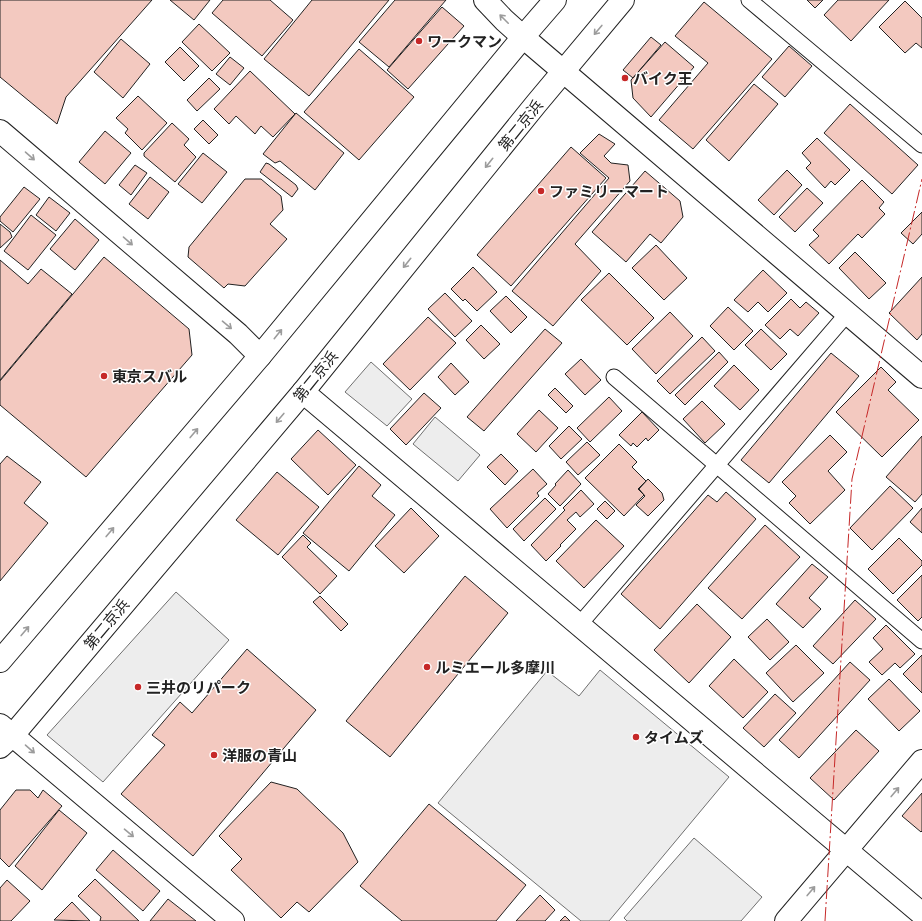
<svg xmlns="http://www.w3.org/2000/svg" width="922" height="921" font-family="Commissioner,'Noto Sans JP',sans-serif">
  <rect width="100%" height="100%" fill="#fff"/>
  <path fill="#ededed" stroke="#6f6f6f" d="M371 362 412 399 387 426 345 392Z
    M435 417 480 455 458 481 413 444Z
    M176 592 229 640 103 782 47 735Z
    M600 670 729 777 609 921H581L438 803 547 671 579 696Z
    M694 838 762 897 741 921H627L624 918Z"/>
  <path fill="#f3c9c0" stroke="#222" d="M0 0H152L66 97 57 124 0 77Z
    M170 0H210L194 20Z
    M223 0H270L293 20 262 56 212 13Z
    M312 0H389L309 96 264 59Z
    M395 0H446L389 67 359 42Z
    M807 0H823L815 8Z
    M838 0H889L851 41 824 15Z
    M905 1 922 18V48L916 43 905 53 879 27Z
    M704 2 772 59 693 149 659 120 708 63 675 36Z
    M442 7 464 26 408 89 387 70Z
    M199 24 230 53 212 71 182 42Z
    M651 37 661 45 633 78 623 70Z
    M121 39 150 64 123 98 94 72Z
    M665 42 694 67 651 117 633 98 631 80Z
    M789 46 812 66 785 97 762 77Z
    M180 47 199 66 184 81 165 62Z
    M359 49 414 97 359 160 304 112Z
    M230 57 244 68 230 85 216 74Z
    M250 71 295 114 273 137 261 126 255 134 236 116 229 124 214 109Z
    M209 78 220 89 197 111 187 100Z
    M754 84 778 104 729 161 706 140Z
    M138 96 167 123 142 150 125 133 128 129 116 118Z
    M850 104 918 165 892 194 824 133Z
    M296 113 344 153 315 190 280 161 275 163 263 154Z
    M203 120 218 135 209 144 194 129Z
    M172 123 189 139 184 145 196 157 175 182 144 156V153Z
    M105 131 131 153 105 184 79 162Z
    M599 134 615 144 604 156 611 163 628 165 630 181 575 244 601 271 553 326 512 291 609 178 580 153Z
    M817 138 850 170 835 185 831 181 825 188 806 168 811 163 802 153Z
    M571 147 606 178 511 286 477 255Z
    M203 153 227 172 202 203 178 184Z
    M266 163 269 164 296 185 298 189 292 197 260 172Z
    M135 165 147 173 131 195 119 185Z
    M787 170 802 185 774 215 758 200Z
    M645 171 680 201 683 217 661 243 650 234 626 262 592 232Z
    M150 177 169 192 148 219 129 204Z
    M245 179H261L281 196 283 210 270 224 287 239 245 286 228 284 224 288 188 257 189 247Z
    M862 180 884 202 879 208 885 214 862 238 858 234 829 264 809 245 819 236 813 230Z
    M24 187 40 199 13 232 0 221V217Z
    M807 188 823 203 795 232 779 217Z
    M49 197 70 213 56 231 36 215Z
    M922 212V234L913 244 901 233Z
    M31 215 56 235 28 270 4 251Z
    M75 219 99 240 75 270 50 249Z
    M0 224 10 232 12 237 0 248Z
    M656 245 687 278 664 300 632 268Z
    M855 252 886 283 869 299 839 268Z
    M104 257 189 329 192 355 86 477 0 405V381Z
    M0 260 28 284 41 269 72 294 0 380Z
    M473 267 497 292 477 311 465 299 463 301 451 289Z
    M763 270 787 293 768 312 758 302 748 312 734 300Z
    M609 273 654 318 627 345 581 300Z
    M922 277V334L917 340 889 313Z
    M445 293 472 321 455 337 428 309Z
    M506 296 527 317 511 333 490 311Z
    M791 299 800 308 806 302 819 313 798 336 790 329 780 339 765 325Z
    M728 307 753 331 734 350 710 326Z
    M670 312 693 336 656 374 632 349Z
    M428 317 456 343 410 390 383 364Z
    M481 325 500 344 484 359 466 340Z
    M545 329 562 343 484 431 467 417Z
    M761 329 787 354 771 370 745 345Z
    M702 337 715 351 670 394 657 381Z
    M719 352 728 362 685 405 675 395Z
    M831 353 859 376 769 483 741 460Z
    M581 359 601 380 585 395 565 374Z
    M451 363 469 382 455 395 438 377Z
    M734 365 759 390 740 410 714 386Z
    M881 367 896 382 888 390 919 420 882 457 836 412Z
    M555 388 573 406 566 413 548 395Z
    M424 393 441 408 406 445 390 429Z
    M609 397 622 411 590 442 577 428Z
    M702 401 725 424 705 443 683 419Z
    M539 410 558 428 536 452 517 434Z
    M642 412 659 430 648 441 646 438 637 447 633 443 631 446 619 435Z
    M569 426 582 439 561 459 549 446Z
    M318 430 356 465 328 495 291 459Z
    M830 435 847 452 828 471 845 490 810 524 789 503 796 496 782 482Z
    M922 436V494L915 502 886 477Z
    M587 442 600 455 578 475 566 462Z
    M619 444 637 462 632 467 646 481 638 489 644 495 624 516 585 478Z
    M501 454 518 471 505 485 487 467Z
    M7 456 41 482 24 503 48 523 0 581V464Z
    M359 466 381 485 372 496 395 515 349 571 303 533Z
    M533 469 547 484 537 493 539 496 507 528 490 509Z
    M568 470 581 484 560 506 548 494 556 485 555 484Z
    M277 472 319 507 278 555 236 520Z
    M648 479 662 493 664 500 648 516 636 505 645 496 639 489Z
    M890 486 913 508 872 550 850 528Z
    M581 490 594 504 580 517 576 512 567 520 576 529 560 545 561 546 546 561 531 545 565 510 563 508Z
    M726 492 756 519 660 629 621 594 708 495 717 502Z
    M545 498 556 509 524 541 513 529Z
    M605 501 615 511 607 519 597 509Z
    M411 508 439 536 404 573 375 546Z
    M922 508V533L910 522Z
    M596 520 624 546 584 588 556 561Z
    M765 525 800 557 742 619 708 588Z
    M303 535 311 543 307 547 337 576 320 594 282 557Z
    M899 538 922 561V565L893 594 868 569Z
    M812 564 828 577 809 598 821 609 803 628 776 604Z
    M922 575V617L918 621 897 600Z
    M465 576 508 613 390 757 346 721Z
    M320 596 348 624 341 631 313 602Z
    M855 600 876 619 833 664 813 646Z
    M697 604 731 637 689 683 654 650Z
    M767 619 789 642 770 660 748 637Z
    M886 625 915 654 900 668 895 663 882 675 869 662 883 649 873 638Z
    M796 645 824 673 793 702 766 673Z
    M247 649 316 710 193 856 121 794 165 745 152 735 180 702 192 713Z
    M922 655V693L903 674Z
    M734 659 768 692 743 718 709 686Z
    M850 662 870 680 799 758 779 740Z
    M889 679 920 711 899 731 868 699Z
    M775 694 796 713 764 747 743 728Z
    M856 730 879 751 834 800 810 778Z
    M271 782 297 789 343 833 358 862 309 912 297 902 281 918 231 870 242 859 219 836Z
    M16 790H30L38 798 43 790 62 806 9 867 0 858V810Z
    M922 793V831L921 832 902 816Z
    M429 804 526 885 496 921H402L360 886Z
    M59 810 87 833 42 890 15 866Z
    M113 850 160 891 143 911 96 870Z
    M95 879 139 921H100L101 917 78 896Z
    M7 880 30 901 11 921H0V888Z
    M540 895 555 910 545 921H516Z
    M168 899 196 921H150Z
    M72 902 90 921 54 920Z
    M565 916 570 921H560Z"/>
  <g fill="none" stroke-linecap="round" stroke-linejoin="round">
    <defs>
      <path id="service" d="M749 0 922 145
        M614 377 922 641
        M579 625 847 314"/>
      <path id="minor" d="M485 0 504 20 523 37
        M0 131 238 334 260 356
        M0 725 233 921
        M786 921 922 761"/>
      <path id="tertiary" d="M523 37 922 377
        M303 392 922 914"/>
      <path id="trunk" d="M0 661 260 356 523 37 555 0
        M0 747 13 735 303 392 536 104 623 0"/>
    </defs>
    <use href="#service" stroke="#222" stroke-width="17"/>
    <use href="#minor" stroke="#222" stroke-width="24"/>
    <use href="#tertiary" stroke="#222" stroke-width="24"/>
    <use href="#trunk" stroke="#222" stroke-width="24"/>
    <use href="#service" stroke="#fff" stroke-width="15"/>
    <use href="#minor" stroke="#fff" stroke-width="22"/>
    <use href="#tertiary" stroke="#fff" stroke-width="22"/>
    <use href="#trunk" stroke="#fff" stroke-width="22"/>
    <path stroke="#c62828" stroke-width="1" stroke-dasharray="14 3 2 3" stroke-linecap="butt" d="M825 921 852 479 922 179"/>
  </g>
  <defs><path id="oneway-shaft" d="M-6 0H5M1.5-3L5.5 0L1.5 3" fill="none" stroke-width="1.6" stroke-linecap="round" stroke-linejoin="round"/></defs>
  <g stroke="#9c9c9c">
    <use href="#oneway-shaft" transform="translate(504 19) rotate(-135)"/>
    <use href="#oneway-shaft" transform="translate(598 30) rotate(130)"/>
    <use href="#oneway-shaft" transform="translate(30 156) rotate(41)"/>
    <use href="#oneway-shaft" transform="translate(489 163) rotate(129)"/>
    <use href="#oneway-shaft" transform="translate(128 241) rotate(41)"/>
    <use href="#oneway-shaft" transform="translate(407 263) rotate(129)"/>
    <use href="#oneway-shaft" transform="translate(227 325) rotate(40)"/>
    <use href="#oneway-shaft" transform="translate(278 334) rotate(-51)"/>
    <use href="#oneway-shaft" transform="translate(280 418) rotate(130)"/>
    <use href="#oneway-shaft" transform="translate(194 433) rotate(-50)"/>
    <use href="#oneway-shaft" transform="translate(110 532) rotate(-50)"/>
    <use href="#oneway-shaft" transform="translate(25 631) rotate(-50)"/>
    <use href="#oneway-shaft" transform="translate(30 749) rotate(41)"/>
    <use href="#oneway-shaft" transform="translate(895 792) rotate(-50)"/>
    <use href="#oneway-shaft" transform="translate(129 833) rotate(40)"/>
    <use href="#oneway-shaft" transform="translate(811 891) rotate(-50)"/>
  </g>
  <g fill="#c62828" stroke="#fff" stroke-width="1.5">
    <circle cx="419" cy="41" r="4"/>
    <circle cx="625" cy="78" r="4"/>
    <circle cx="541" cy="191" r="4"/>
    <circle cx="104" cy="376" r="4"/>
    <circle cx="427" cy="667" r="4"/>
    <circle cx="138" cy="687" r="4"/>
    <circle cx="636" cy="737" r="4"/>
    <circle cx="214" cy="755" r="4"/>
  </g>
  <g text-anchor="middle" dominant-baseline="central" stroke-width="3" stroke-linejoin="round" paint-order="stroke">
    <g font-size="15" font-weight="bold" fill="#222" stroke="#fff" text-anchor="start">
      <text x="427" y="41">ワークマン</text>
      <text x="633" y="78">バイク王</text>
      <text x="549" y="191">ファミリーマート</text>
      <text x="112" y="376">東京スバル</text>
      <text x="435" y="667">ルミエール多摩川</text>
      <text x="146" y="687">三井のリパーク</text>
      <text x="644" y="737">タイムズ</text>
      <text x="222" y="755">洋服の青山</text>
    </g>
    <g font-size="15" fill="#222" stroke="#fff">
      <text transform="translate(520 125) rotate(-51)">第二京浜</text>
      <text transform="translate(315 376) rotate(-51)">第二京浜</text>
      <text transform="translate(106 624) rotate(-50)">第二京浜</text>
    </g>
  </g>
</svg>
